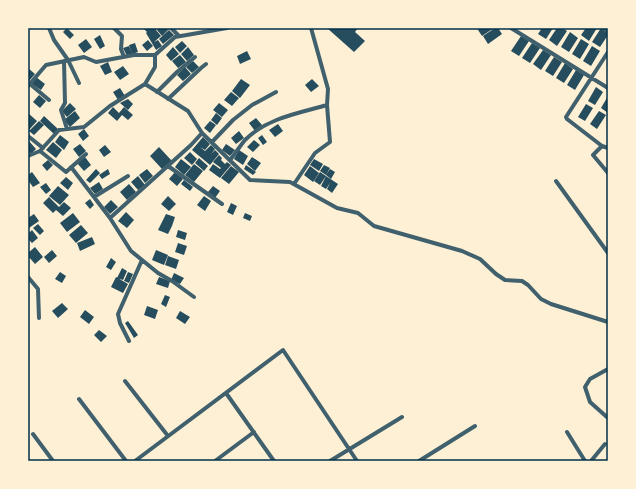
<svg xmlns="http://www.w3.org/2000/svg" width="636" height="489" font-family="Raleway,sans-serif">
  <rect width="100%" height="100%" fill="#fdf0d5"/>
  <path fill="#264d5e" d="M67 28 74 35 70 39 63 32Z
    M146 28H155L156 30 150 35 156 30 161 36 154 42 158 40 162 46 156 50 146 33 147 32 144 29Z
    M159 28H168L169 29 162 36 157 30Z
    M327 28H358L355 32 365 41 354 52Z
    M480 28H494L482 36 478 30Z
    M495 28H498L502 34 488 44 483 36Z
    M542 28H553L546 39 538 34Z
    M557 28H562L567 31 557 46 549 40Z
    M586 28H597L589 41 581 35Z
    M601 28 608 31V35L600 47 592 42Z
    M169 30 174 35 163 44 159 39Z
    M570 32 578 38 569 52 561 47Z
    M100 35 105 46 100 49 94 39Z
    M521 36 529 41 519 56 511 51Z
    M86 39 92 47 84 53 78 45Z
    M581 39 589 44 580 59 572 54Z
    M148 40 153 46 147 51 142 45Z
    M182 41 187 46 180 53 175 47Z
    M135 43 138 52 132 54 129 45Z
    M532 43 540 48 530 63 522 58Z
    M129 46 132 54 127 56 123 48Z
    M592 46 600 51 591 66 583 61Z
    M173 47 179 54 171 61 166 55Z
    M188 47 194 55 187 61 181 54Z
    M543 50 551 55 541 70 533 64Z
    M247 51 251 59 240 64 237 56Z
    M180 55 186 62 178 68 172 61Z
    M554 57 562 62 553 76 545 71Z
    M193 61 199 67 192 73 186 67Z
    M108 62 112 72 105 75 100 66Z
    M565 63 573 69 564 83 556 78Z
    M123 66 129 74 120 80 114 72Z
    M185 67 191 74 183 81 177 75Z
    M28 68 35 74 29 81 28 79Z
    M576 70 584 75 575 90 567 85Z
    M36 77 45 84 41 90 32 84Z
    M241 79 250 85 240 98 232 91Z
    M312 79 319 86 311 92 305 85Z
    M596 87 603 92 595 105 588 101Z
    M120 88 125 96 118 100 113 92Z
    M231 92 239 98 232 106 224 100Z
    M39 95 46 101 40 108 33 102Z
    M608 96V113L601 108Z
    M128 99 133 104 128 110 120 103Z
    M70 103 76 109 67 117 62 111Z
    M219 103 228 110 222 117 213 110Z
    M586 104 593 108 585 121 578 117Z
    M113 107 119 113 124 107 133 115 128 120 122 115 117 121 108 113Z
    M75 111 80 118 70 127 64 120Z
    M599 111 606 115 597 129 590 124Z
    M28 113 37 121 28 131Z
    M216 113 222 118 217 125 211 120Z
    M44 116 58 129 54 134 40 121Z
    M256 118 262 125 255 131 249 123Z
    M39 121 44 125 34 135 29 131Z
    M210 121 216 125 210 133 204 128Z
    M278 124 283 131 275 137 269 130Z
    M84 129 89 136 83 141 78 134Z
    M239 131 244 138 236 144 231 138Z
    M60 135 69 142 64 150 55 142Z
    M262 135 267 142 263 145 258 138Z
    M203 137 210 144 205 150 200 147 205 151 211 145 215 149 211 154 215 150 219 154 210 165 192 150Z
    M28 140 36 149 31 154 28 151Z
    M254 140 260 145 253 152 247 147Z
    M53 142 62 150 56 158 46 150Z
    M80 144 86 151 79 157 73 149Z
    M226 144 235 150 230 156 222 150Z
    M105 145 111 152 104 157 99 150Z
    M159 147 172 161 162 169 150 156Z
    M239 150 248 156 243 165 234 159Z
    M190 152 197 159 192 165 184 158Z
    M219 155 222 158 221 160 225 164 227 162 231 165 220 178 209 170 213 164 220 169 221 168 213 162Z
    M85 157 91 165 84 171 77 163Z
    M252 157 261 163 255 171 247 164Z
    M199 158 208 166 204 171 195 163Z
    M181 159 191 167 184 175 175 167Z
    M314 159 323 164 319 171 310 165Z
    M48 160 53 165 47 171 42 165Z
    M194 164 203 171 194 182 185 175Z
    M246 165 256 172 253 175 244 169Z
    M324 165 330 168 326 175 320 171Z
    M231 166 239 172 229 184 221 178Z
    M310 166 319 173 313 182 304 175Z
    M96 169 100 173 90 183 86 180Z
    M108 169 110 174 102 179 99 175Z
    M147 169 153 176 145 183 139 175Z
    M330 169 335 172 331 179 326 175Z
    M32 172 40 183 33 187 28 180V175Z
    M175 172 183 179 177 186 169 179Z
    M320 172 326 176 320 185 314 181Z
    M138 176 145 185 138 190 131 182Z
    M326 176 338 184 332 193 327 189 330 183 326 189 321 186Z
    M66 177 73 183 68 190 60 183Z
    M184 180 193 187 190 191 181 184Z
    M99 182 103 189 95 194 90 188Z
    M46 183 51 190 46 194 40 187Z
    M129 184 136 192 127 200 120 192Z
    M58 186 69 195 60 205 49 196Z
    M213 186 220 191 215 198 208 192Z
    M168 196 176 204 169 211 161 204Z
    M204 196 211 201 205 211 197 205Z
    M49 197 59 207 53 213 43 203Z
    M90 199 94 205 90 209 85 203Z
    M111 200 118 207 110 214 104 207Z
    M64 202 71 208 63 216 56 210Z
    M231 203 237 206 233 215 227 212Z
    M126 212 134 220 127 228 118 221Z
    M73 213 80 222 67 232 60 223Z
    M245 213 252 216 250 221 243 218Z
    M34 214 39 221 29 228 28 218Z
    M166 214 175 217 172 226 166 224 172 226 168 234 158 230Z
    M38 224 44 231 40 235 33 228Z
    M81 225 88 233 76 243 69 235Z
    M32 230 38 238 32 243 28 239V234Z
    M178 230 187 233 185 240 176 237Z
    M92 237 95 244 80 251 77 243Z
    M178 243 187 246 184 255 175 252Z
    M35 247 43 257 35 264 28 256V253Z
    M52 250 57 256 49 263 44 257Z
    M156 250 168 255 164 265 152 260Z
    M168 256 179 260 176 269 165 265Z
    M111 258 116 262 111 270 106 267Z
    M122 268 127 271 123 280 117 278Z
    M60 272 66 276 62 283 55 279Z
    M128 272 133 274 129 283 124 281Z
    M174 273 184 278 180 284 171 280Z
    M116 277 128 284 123 293 111 287Z
    M159 277 170 281 168 288 156 284Z
    M165 295 170 297 166 307 161 304Z
    M62 303 68 309 58 318 52 311Z
    M147 306 158 310 155 319 144 315Z
    M85 310 94 317 89 324 80 317Z
    M180 311 190 317 185 324 176 318Z
    M128 321 138 335 134 338 125 323Z
    M99 330 107 336 101 342 94 335Z"/>
  <g fill="none" stroke-linecap="round" stroke-linejoin="round">
    <path stroke="#3f606c" stroke-width="4" d="M49 28 54 40 68 60 79 83
      M114 28 122 36 121 49 124 57
      M171 28 179 36
      M511 28 608 88
      M603 28 608 31
      M64 61 65 103 61 110 67 129
      M30 84 49 100
      M145 84 155 67V55L175 37 227 28
      M28 86 46 65 84 57 96 62 134 55H155
      M157 92 177 72 195 57
      M168 99 201 68 206 64
      M28 136 43 148
      M212 142 233 120 252 105 276 92
      M602 146 567 119 566 117 608 52
      M608 148 602 146 593 155 608 173
      M40 151 66 172 86 154
      M28 156 40 151 59 130 84 127 110 106 145 84 188 111 202 133 250 180 290 182 337 208 358 213 374 226 462 251 480 259 496 274 505 280 522 281 528 285 541 299 551 304 608 322
      M230 160C235 154 240 146 245 140 267 118 299 113 327 105
      M168 166 222 204
      M71 167 110 218 131 251 158 273 172 281 194 297
      M556 181 608 253
      M294 184 315 153 330 142 327 105 328 89 311 28
      M94 197 128 176
      M110 218 191 145 202 133
      M28 277 38 289 39 318
      M129 341 120 323 118 314 142 260
      M608 369 590 379 585 387 590 402 608 418
      M125 381 168 436
      M226 393 274 461
      M79 399 126 461
      M567 432 585 461
      M33 434 53 461
      M135 461 283 350 357 461
      M215 461 254 432
      M330 461 402 417
      M419 461 475 426
      M591 461 605 444"/>
  </g>
  <rect width="636" height="489" fill="none" stroke="#fdf0d5" stroke-width="58"/>
  <rect x="29" y="29" width="578" height="431" fill="none" stroke="#003049" stroke-width="1.5"/>
</svg>
